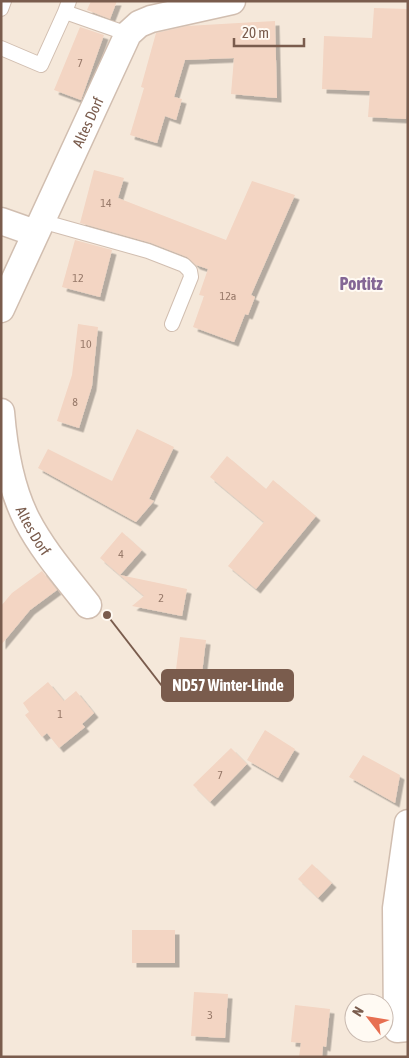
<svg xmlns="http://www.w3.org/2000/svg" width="409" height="1058" font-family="'Asap Condensed',sans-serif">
  <defs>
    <filter id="shadow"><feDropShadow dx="4.5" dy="4.5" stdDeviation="0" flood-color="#0004"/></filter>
  </defs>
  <rect width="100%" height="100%" fill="#fdf6ec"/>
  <path fill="#f5e8da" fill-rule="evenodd" d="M1 1H408V1057H1ZM354 1003H384V1033H354Z"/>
  <path fill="#f3d5c3" filter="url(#shadow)" d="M91 1H117L110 19 87 10Z
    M374 8 408 9 406 119 368 117 370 91 322 89 324 36 372 38Z
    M275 21 277 98 231 94 234 58 185 60 174 97 182 99 176 120 165 116 157 143 130 135 144 88 141 87 156 33 187 26Z
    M80 27 104 35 81 100 54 90Z
    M94 170 124 178 118 198 226 240 252 181 295 195 251 295 255 297 248 315 245 314 234 342 193 327 204 296 199 295 208 269 196 265 187 257 151 243 80 223Z
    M75 240 112 250 100 297 62 287Z
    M78 324 98 327 92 386 79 428 57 421 72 375Z
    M137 429 174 447 149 499 154 501 136 522 38 468 48 449 112 481Z
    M227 456 266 489 273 480 316 516 256 589 228 566 264 522 210 477Z
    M122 532 142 550 120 575 187 589 182 616 132 606 144 596 100 558Z
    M42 571 57 590 30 610 1 645V606L12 593Z
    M180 637 206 640 200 690 174 686Z
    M48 682 64 701 76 691 94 713 82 724 85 727 59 748 47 733 42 737 25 715 29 712 23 703Z
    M265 730 295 749 278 778 247 760Z
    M231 748 247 764 210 802 193 785Z
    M363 755 400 775 395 803 349 777Z
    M312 864 332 883 318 898 298 879Z
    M132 930H175V963H132Z
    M194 992 228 994 225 1038 191 1036Z
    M295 1005 330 1009 326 1047 323 1046 322 1057H299L301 1043 291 1042Z"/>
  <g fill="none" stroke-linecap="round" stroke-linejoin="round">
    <defs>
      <path id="service" d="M69 1 65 12 128 34
        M1 9 4 1
        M1 48 41 65 65 12
        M41 221 148 251 184 265 190 271 191 277 172 324"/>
      <g id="minor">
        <path d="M1 221 35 233"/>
        <path id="s1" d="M1 309 128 34 139 24 151 19 232 1"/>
        <path id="s2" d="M1 412C4 449 10 487 27 520 43 551 67 578 88 605"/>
        <path d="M408 823 396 908 397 1029 408 1028"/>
      </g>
    </defs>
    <use href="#service" stroke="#d1beb0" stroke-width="16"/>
    <use href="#minor" stroke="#d1beb0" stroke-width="29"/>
    <use href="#service" stroke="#fff" stroke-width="14"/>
    <use href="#minor" stroke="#fff" stroke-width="26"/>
  </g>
  <g text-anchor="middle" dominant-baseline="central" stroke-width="4" stroke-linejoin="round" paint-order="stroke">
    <g font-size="12" fill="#987a6a">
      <text x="80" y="63">7</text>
      <text x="106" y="203">14</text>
      <text x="78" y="278">12</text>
      <text x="228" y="296">12a</text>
      <text x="86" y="344">10</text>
      <text x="75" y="402">8</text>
      <text x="121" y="554">4</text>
      <text x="161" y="598">2</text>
      <text x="60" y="714">1</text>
      <text x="220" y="775">7</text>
      <text x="210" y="1015">3</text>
    </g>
    <g font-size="15" fill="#7a5c4d" stroke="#fffaf3">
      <text stroke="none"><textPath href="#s1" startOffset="206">Altes Dorf</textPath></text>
      <text stroke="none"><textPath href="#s2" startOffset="124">Altes Dorf</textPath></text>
    </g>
    <g font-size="18" font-weight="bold" fill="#846695" stroke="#fffaf3">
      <text x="361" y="283">Portitz</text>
    </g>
  </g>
  <path fill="none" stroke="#7a5c4d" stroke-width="2" d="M107 615L162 686"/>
  <circle fill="#7a5c4d" stroke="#fffaf3" stroke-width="2" cx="107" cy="615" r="5"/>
  <rect fill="#7a5c4d" stroke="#7a5c4d" stroke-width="2" x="162" y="670" width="131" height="31" rx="5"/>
  <g font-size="16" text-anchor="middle" font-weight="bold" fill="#fff">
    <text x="228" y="691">ND57 Winter-Linde</text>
  </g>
  <rect width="409" height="1058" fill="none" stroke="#7a5c4d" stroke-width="5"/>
  <g transform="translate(369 1018) rotate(301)"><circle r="24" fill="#fffaf3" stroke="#cabbb1"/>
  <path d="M0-4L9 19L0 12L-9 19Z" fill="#e76f51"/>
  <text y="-8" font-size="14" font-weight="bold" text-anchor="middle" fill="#7a5c4d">N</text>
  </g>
  <path d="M234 38v8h70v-8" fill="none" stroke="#7a5c4d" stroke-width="2.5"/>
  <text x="242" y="38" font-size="15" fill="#7a5c4d" stroke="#fffaf3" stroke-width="4" paint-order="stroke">20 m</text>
</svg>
